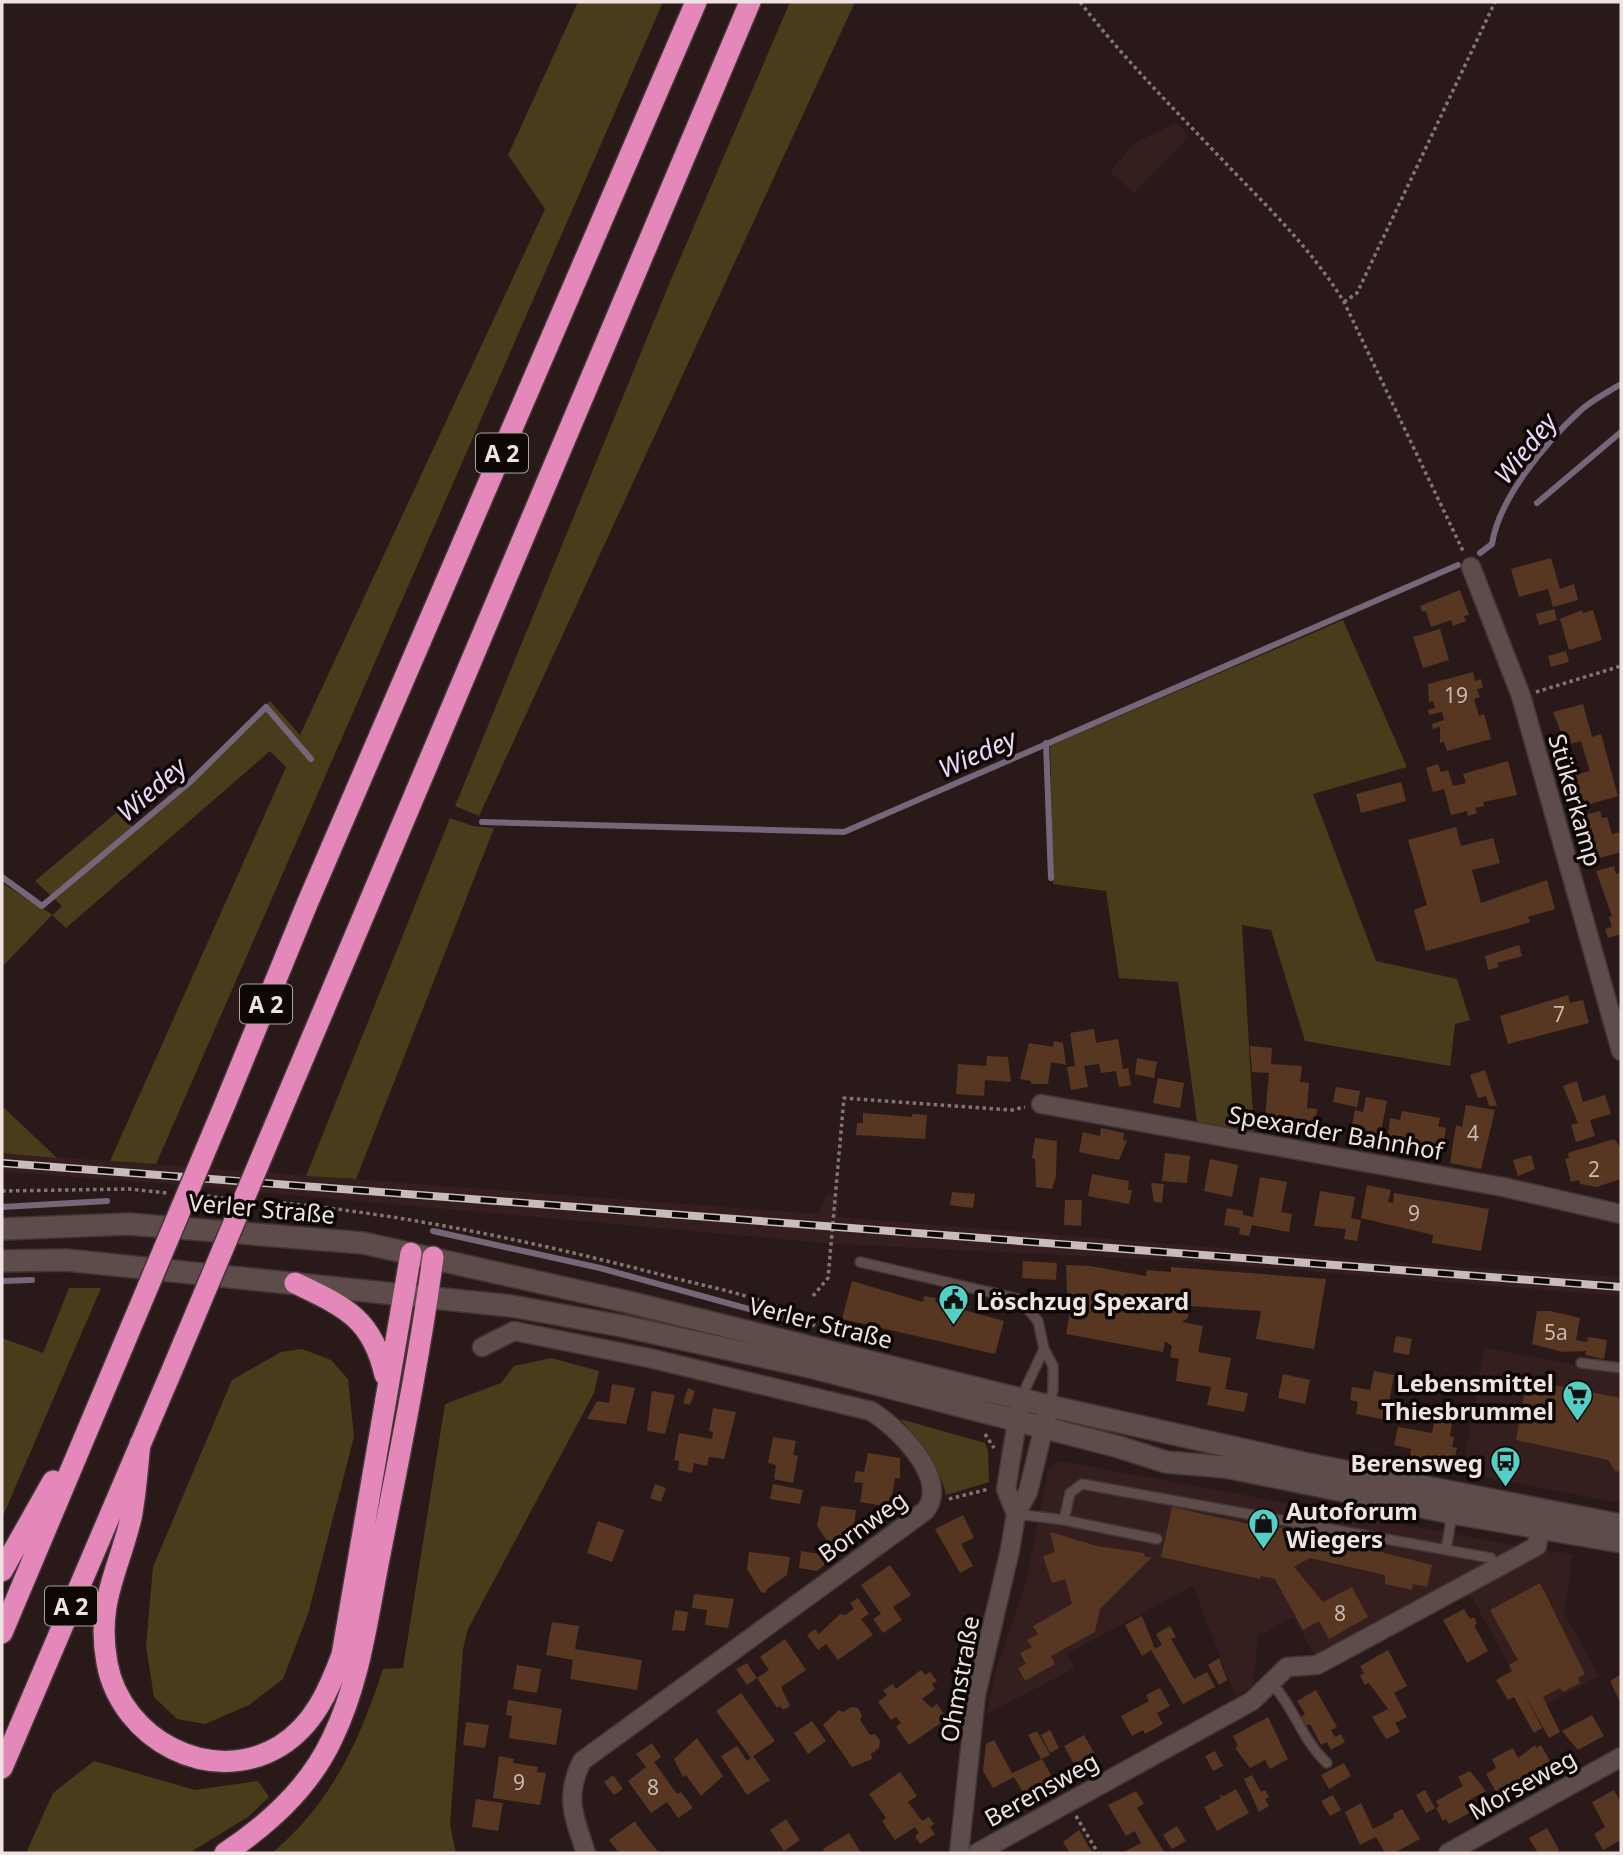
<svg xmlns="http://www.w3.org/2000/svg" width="1623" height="1855" font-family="'Noto Sans',sans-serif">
  <rect width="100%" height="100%" fill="#291a19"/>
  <path fill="#351e1e" d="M1177 123 1189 136 1134 193 1110 172 1134 143Z
    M2 1153 819 1214 826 1195H838L837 1217 1458 1267 1621 1277V1296L1169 1260 835 1244 147 1182 2 1172Z
    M1484 1348 1621 1373V1503L1462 1473Z
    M1060 1461 1519 1546 1316 1657 1293 1617 1258 1636 1253 1686 1235 1697 1193 1586 1067 1654 1075 1668 987 1714 998 1663 1026 1583 1048 1469Z
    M1543 1550 1573 1554 1564 1613 1599 1676 1534 1711 1469 1592Z"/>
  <path fill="#493c1a" d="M578 2H663L156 1164 110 1161 286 767 270 751 66 928 52 915 2 967V883L53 915 62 906 35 881 117 812 133 827 189 781 270 701 300 735 545 209 508 155Z
    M790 2H855L479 816 455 806 670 282Z
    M1343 620 1407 767 1313 794 1376 961 1457 979 1470 1020 1455 1024 1450 1066 1305 1041 1271 930 1242 925 1254 1133 1197 1122 1178 982 1119 978 1106 891 1053 884 1050 746Z
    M450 818 473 826 494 828 356 1179 306 1176Z
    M2 1106 57 1158 2 1153Z
    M69 1288H101L2 1518V1338L43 1353Z
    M302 1349 331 1360 348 1379 354 1437 308 1614 283 1679 249 1705 205 1724 177 1719 154 1697 146 1646 153 1567 232 1380 281 1352Z
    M551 1358 599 1371 594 1393 468 1629 463 1649 450 1825 456 1853H272C331 1804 360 1740 383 1669L403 1668 445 1404 501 1383 514 1366Z
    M900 1419 985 1443 988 1451 989 1482 946 1495C939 1464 921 1442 900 1419Z
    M94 1761 195 1790 258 1781 269 1797 248 1817 189 1853H26L53 1793Z"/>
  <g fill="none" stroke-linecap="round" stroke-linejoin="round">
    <path stroke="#76667a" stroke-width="6" d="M1537 503 1621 432
      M1480 553 1492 544C1499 498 1546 442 1581 410 1592 400 1608 392 1621 384
      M1046 743 1051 878
      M482 822 844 832 1458 565
      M2 877 42 906 190 782 266 707 311 759
      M2 1207 107 1201
      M433 1231 600 1268 782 1318
      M2 1281 32 1280"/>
  </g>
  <path fill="#573722" d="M1551 558 1560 589 1574 584 1578 600 1553 607 1548 589 1519 597 1511 569Z
    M1460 590 1469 615 1464 616 1466 621 1453 626 1451 620 1431 627 1426 611 1422 612 1420 606Z
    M1554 609 1557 620 1539 625 1536 614Z
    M1582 610 1583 613 1593 610 1602 640 1569 650 1560 619Z
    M1440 629 1449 660 1423 668 1413 637Z
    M1566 651 1569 662 1551 667 1548 656Z
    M1473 672 1475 681 1481 679 1483 688 1477 689 1480 697 1474 699 1479 716 1484 714 1491 739 1447 751 1444 742 1440 743V727L1433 729 1432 724 1444 720 1442 712 1429 715 1428 710 1435 708 1433 701 1429 702 1428 684Z
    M1583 704 1592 737 1601 734 1618 796 1580 807 1571 776 1590 771 1585 755 1581 741 1566 745 1553 712Z
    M1508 761 1517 795 1483 802 1484 806 1475 808 1477 813 1468 816 1467 811 1451 815 1444 789 1433 792 1426 768 1438 764 1441 772 1448 770 1453 786 1466 783 1463 774Z
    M1401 782 1406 801 1361 813 1356 794Z
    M1600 811 1602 818 1607 817 1612 834 1621 832V852L1596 859 1583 815Z
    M1456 827 1461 846 1493 838 1500 863 1472 870 1481 903 1547 880 1555 909 1528 917 1530 922 1507 929 1426 951 1414 910 1427 905 1408 840Z
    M1614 866 1616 874 1621 872V934L1608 938 1605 929 1612 927 1609 917 1612 916 1596 871Z
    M1519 945 1522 956 1497 963 1499 967 1488 970 1485 956Z
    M1568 995 1570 1003 1583 1000 1589 1023 1508 1044 1500 1016Z
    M1094 1029 1096 1043 1118 1039 1123 1069 1128 1068 1131 1085 1119 1087 1116 1071 1101 1073 1099 1064 1084 1066 1088 1087 1071 1090 1067 1067 1075 1066 1070 1033Z
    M1054 1041 1063 1043 1066 1065 1051 1062 1048 1084H1031V1081L1020 1079 1029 1043 1053 1047Z
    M1250 1046 1272 1048 1271 1064 1302 1066 1300 1082 1309 1083 1307 1108 1317 1109 1316 1123 1265 1118 1269 1073 1252 1072Z
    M987 1056 1008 1057 1011 1082 985 1080 984 1096 956 1094 958 1064 986 1066Z
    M1137 1058 1157 1062 1154 1078 1135 1074Z
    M1485 1070 1497 1106H1489L1486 1096 1478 1098 1470 1075Z
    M1158 1078 1184 1083 1180 1108 1153 1103Z
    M1577 1081 1583 1102 1605 1095 1611 1114 1590 1120 1595 1136 1576 1142 1571 1125 1578 1123 1563 1086Z
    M1336 1087 1360 1091 1357 1107 1333 1102Z
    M1366 1097 1387 1101 1379 1141 1350 1135 1355 1110 1363 1112Z
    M1466 1105 1495 1110 1481 1169 1450 1163 1456 1125 1462 1127Z
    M1402 1111 1440 1118 1438 1126 1446 1128 1442 1154 1398 1142V1145L1387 1143 1390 1118 1400 1120Z
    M863 1113 912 1117V1114L927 1115 925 1139 856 1135 857 1123H863Z
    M1101 1128 1124 1133 1123 1140 1127 1141 1119 1160 1079 1152 1083 1132 1100 1136Z
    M1035 1138 1057 1141 1056 1176 1052 1189 1036 1187 1035 1159 1032 1158Z
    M1614 1139 1621 1148V1179L1596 1187 1580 1184 1579 1180 1571 1182 1565 1159 1569 1158 1568 1153Z
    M1165 1153 1190 1156 1187 1183 1162 1181Z
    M1531 1155 1535 1169 1518 1176 1513 1160Z
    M1210 1159 1238 1165 1232 1197 1204 1191Z
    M1092 1174 1129 1181 1128 1190H1132L1129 1204 1088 1196Z
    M1260 1177 1287 1182 1281 1212 1292 1214 1289 1232 1252 1225 1249 1236 1239 1234 1240 1228 1224 1225 1227 1208 1243 1211V1215L1253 1217Z
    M1151 1183 1164 1184 1162 1203 1154 1202Z
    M1367 1185 1391 1190 1388 1202 1393 1203 1394 1193 1489 1209 1481 1251 1432 1243 1433 1235 1361 1218Z
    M1320 1191 1355 1197 1351 1218 1361 1220 1357 1241 1344 1239 1346 1229 1314 1226Z
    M952 1192 975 1194 973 1208 950 1205Z
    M1065 1200H1082L1081 1226 1064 1225Z
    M1023 1261 1057 1263 1056 1280 1022 1278Z
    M1066 1265 1090 1266 1146 1276 1147 1270 1171 1272V1267L1326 1279 1314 1349 1256 1339 1261 1311 1190 1306 1188 1318 1182 1322 1203 1326 1198 1352 1231 1358 1225 1389 1248 1393 1244 1412 1207 1405 1211 1387 1176 1381 1179 1359 1170 1357 1172 1346 1165 1341 1163 1352 1066 1334 1073 1295 1067 1293Z
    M852 1281 923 1302 924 1296 936 1298 935 1302 1004 1321 995 1354 842 1319Z
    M1537 1311H1550L1580 1318 1576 1340 1587 1342 1588 1337 1607 1340 1604 1359 1585 1355 1586 1351 1563 1352 1532 1344Z
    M1396 1336 1412 1339 1409 1355 1393 1352Z
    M1374 1371 1394 1375 1386 1420 1356 1414 1358 1402 1350 1400 1352 1387 1370 1390Z
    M1283 1374 1310 1380 1305 1404 1278 1398Z
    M1527 1380 1621 1398V1472L1615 1471 1608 1460 1516 1440Z
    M612 1384 635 1388 626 1424 587 1419 597 1401 609 1403Z
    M688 1388 695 1391 690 1405 683 1403Z
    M652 1391 675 1395 665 1434 647 1431Z
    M713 1408 736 1412 724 1459 709 1457 707 1466 694 1463 692 1473 678 1470 679 1461 674 1460 679 1433 712 1439 713 1432 709 1431Z
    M1436 1415 1453 1418 1450 1436 1454 1437 1452 1447 1457 1448 1455 1457 1450 1456 1448 1466 1410 1458 1411 1449 1394 1445 1398 1427 1432 1433Z
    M773 1437 796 1441 793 1455 798 1456 793 1483 774 1479 776 1465 768 1463Z
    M868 1453 900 1458V1478H895L890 1507 860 1502 863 1483 854 1482 856 1471 864 1472Z
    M655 1484 666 1488 661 1502 650 1498Z
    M773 1484 803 1490 800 1504 770 1499Z
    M821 1506 856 1510 853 1532 836 1544 828 1542 817 1526Z
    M1172 1507 1271 1529 1284 1527 1432 1565 1427 1587 1413 1584 1412 1590 1385 1584V1575L1310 1558 1294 1567 1323 1602 1352 1587 1368 1617 1329 1639 1319 1621 1303 1630 1275 1579 1261 1576 1260 1579 1161 1557Z
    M963 1515 974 1538 961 1544 973 1566 960 1573 935 1529Z
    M598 1521 624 1530 612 1562 587 1553Z
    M1050 1532 1097 1546 1144 1553 1145 1557H1152L1100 1609 1095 1632 1051 1656 1055 1664 1025 1681 1018 1668 1026 1664 1020 1653 1032 1647 1027 1640 1038 1634 1033 1626 1072 1604 1065 1579 1052 1583 1043 1556 1055 1552Z
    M801 1551 826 1555 824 1565 817 1571 799 1568Z
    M749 1552 790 1557 787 1575 767 1589 766 1593 761 1592 747 1569Z
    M890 1565 911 1595 893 1607 902 1620 883 1633 873 1619 881 1614 861 1585Z
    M1540 1583 1585 1674 1578 1678 1580 1683 1563 1692 1560 1688 1543 1697 1560 1732 1549 1738 1523 1692 1542 1728 1534 1733 1514 1697 1508 1700 1496 1680 1512 1671 1509 1665 1518 1660 1490 1610Z
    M694 1594 734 1599 728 1628 705 1625 707 1610 692 1608Z
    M858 1598 869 1614 861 1619 873 1635 838 1660 826 1644 818 1650 807 1635 815 1629 819 1634 840 1614 845 1615 854 1609 850 1603Z
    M1464 1609 1470 1619 1474 1617 1477 1624 1474 1625 1488 1651 1467 1663 1443 1620Z
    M675 1610 688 1612 685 1631 672 1630Z
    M1142 1616 1155 1649 1162 1645 1156 1634 1170 1626 1176 1637 1171 1639 1194 1679 1207 1672 1215 1687 1183 1704 1151 1650 1142 1656 1125 1625Z
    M552 1622 579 1626 575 1649 642 1660 637 1690 570 1679 573 1660 546 1655Z
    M785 1639 806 1670 781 1687 790 1706 783 1710 780 1706 777 1708 757 1678 769 1670 760 1657Z
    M1388 1650 1407 1686 1394 1693 1407 1717 1395 1723 1400 1732 1386 1739 1372 1717 1388 1709 1369 1683 1365 1685 1360 1676 1364 1673 1360 1666Z
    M1219 1658 1227 1680 1219 1685 1208 1665Z
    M747 1663 757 1678 747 1685 736 1669Z
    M517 1665 541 1669 537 1693 513 1689Z
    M921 1670 925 1675 930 1672 937 1681 932 1684 935 1689 922 1699 932 1708 937 1704 944 1714 939 1717 942 1722 909 1745 896 1727 901 1723 896 1717 891 1720 878 1702 887 1695 883 1690 893 1684 896 1689Z
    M1621 1674V1704L1610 1681Z
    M1160 1688 1170 1706 1157 1713 1163 1724 1145 1734 1143 1730 1132 1736 1121 1716 1149 1701 1146 1695Z
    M1316 1690 1337 1727 1331 1730 1335 1737 1341 1734 1345 1742 1331 1750 1327 1742 1321 1745 1310 1724 1305 1726 1300 1717 1305 1714 1297 1701Z
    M741 1693 775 1741 753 1756 770 1780 747 1795 721 1756 737 1746 747 1761 751 1758 716 1711Z
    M508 1700 562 1709 556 1745 509 1738 512 1716 506 1715Z
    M851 1707 858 1708 862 1715 860 1720 870 1735 875 1734 880 1741 879 1748 871 1754 872 1759 852 1767 823 1725 839 1710 843 1712Z
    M1592 1715 1604 1736 1578 1750 1562 1731Z
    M1268 1717 1288 1759 1270 1769 1265 1760 1250 1768 1235 1748 1238 1746 1233 1736Z
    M812 1721 826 1741 808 1754 794 1733Z
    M466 1722 489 1725 485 1748 463 1745Z
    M1050 1730 1059 1748 1050 1753 1041 1735Z
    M1037 1731 1050 1755 1041 1759 1028 1735Z
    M1084 1735 1098 1760 1078 1771 1064 1746Z
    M697 1738 723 1776 701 1796 686 1775 683 1777 674 1759Z
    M994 1740 1012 1773 1042 1759 1054 1780 1025 1796 1014 1777 993 1788 983 1771 986 1744Z
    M652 1743 661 1757 654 1762 677 1794 681 1792 693 1808 678 1818 667 1802 651 1813 628 1781 646 1767 636 1754Z
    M1535 1745 1536 1748 1541 1745 1555 1770 1532 1783 1530 1779 1509 1790 1507 1787 1496 1792 1486 1774 1496 1768 1492 1759 1513 1748 1518 1758Z
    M1215 1751 1223 1766 1213 1771 1205 1756Z
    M499 1756 514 1759 513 1763 538 1767 537 1772 546 1773 540 1805 493 1798Z
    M1344 1763 1351 1776 1329 1789 1321 1775Z
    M1470 1771 1486 1791 1471 1799 1477 1809 1449 1824 1446 1819 1443 1821 1436 1808 1439 1807 1436 1801 1463 1786 1458 1777Z
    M900 1772 917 1796 908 1802 922 1821 929 1817 934 1824 930 1827 935 1834 920 1844 915 1836 919 1833 915 1827 895 1840 882 1821 886 1818 869 1794Z
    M613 1775 623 1789 614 1795 604 1782Z
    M1252 1775 1261 1792 1265 1790 1269 1797 1265 1799 1269 1806 1259 1812 1244 1779Z
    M1236 1789 1249 1813 1217 1831 1204 1807 1221 1798 1219 1795 1224 1796Z
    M1425 1790 1435 1808 1426 1813 1416 1795Z
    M1614 1790 1621 1803V1840L1603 1850 1594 1834 1605 1827 1592 1802Z
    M1136 1791 1144 1804 1137 1808 1165 1853H1122L1141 1843 1135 1831 1126 1836 1108 1805Z
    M1333 1795 1341 1810 1330 1816 1321 1801Z
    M476 1799 503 1803 498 1831 472 1827Z
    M1361 1803 1373 1829 1394 1818 1393 1814 1402 1809 1420 1839 1394 1853H1385L1376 1837 1360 1845 1345 1812Z
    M786 1819 800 1840 784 1851 770 1830Z
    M635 1821 637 1825 659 1853H619L609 1840Z
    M1177 1826 1186 1841 1172 1849 1163 1835Z
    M1547 1828 1559 1850 1556 1853H1538L1529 1838Z
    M1079 1830 1089 1847 1093 1853H1070L1063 1842Z
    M849 1833 861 1853H825L823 1849Z"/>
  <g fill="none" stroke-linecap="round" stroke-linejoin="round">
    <defs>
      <path id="lane" d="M860 1262 1019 1299 1038 1321 1044 1349 1053 1366V1390L1049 1406
        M1581 1363 1621 1368
        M1021 1398 1044 1349
        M1016 1514 1064 1520 1157 1539
        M1064 1520 1070 1493 1082 1484 1491 1558 1496 1567
        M1446 1550 1452 1514
        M1271 1682C1294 1707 1302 1740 1327 1763"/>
      <path id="street" d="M1471 567 1521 696 1621 1051
        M1041 1104 1503 1187 1621 1214
        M482 1347 514 1331 649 1358 871 1411C897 1427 951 1479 925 1511L582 1761C564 1797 574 1817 586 1853
        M1016 1514 1006 1489 1019 1409
        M959 1853 976 1695 1010 1550 1016 1514 1028 1492 1049 1406
        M977 1853 1252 1701 1287 1667 1317 1665 1537 1546 1542 1515
        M1448 1853 1621 1757"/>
      <path id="secondary" d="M2 1229 129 1224 363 1243 628 1302 1049 1406 1303 1463 1621 1525
        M2 1261 66 1260 511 1306 622 1326 810 1367 1119 1447 1166 1462 1225 1467 1452 1513 1621 1542"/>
      <path id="highway" d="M225 1104 307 904 696 2
        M275 1125 750 2
        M295 1283C345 1307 372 1318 385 1375
        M140 1444C137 1469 136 1494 131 1518 118 1573 96 1602 107 1663 121 1739 211 1788 280 1746 314 1725 329 1690 342 1655L411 1253
        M2 1571 53 1481
        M2 1633 123 1346
        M2 1768 175 1363
        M225 1853C269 1824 309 1788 332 1739 361 1680 368 1613 381 1549 400 1452 420 1355 433 1257"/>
    </defs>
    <use href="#lane" stroke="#423636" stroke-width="12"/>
    <use href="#street" stroke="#423636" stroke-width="21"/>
    <use href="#secondary" stroke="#423636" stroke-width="24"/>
    <use href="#highway" stroke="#423636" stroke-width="24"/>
    <path stroke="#827574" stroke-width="3.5" stroke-dasharray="3.5 3.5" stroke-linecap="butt" d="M1080 2C1127 63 1181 116 1234 172 1274 213 1314 253 1344 302L1463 551
      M1344 302 1357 293 1495 2
      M1536 692 1621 666
      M2 1191 129 1189 167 1193
      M207 1196 223 1198
      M262 1201C401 1213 536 1242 670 1277 721 1290 771 1298 815 1326
      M813 1296 828 1278 844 1098 1012 1110 1025 1107
      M985 1434 994 1448
      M949 1499 989 1489
      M1076 1816 1098 1853"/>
    <use href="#lane" stroke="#5e4c4b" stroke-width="9"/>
    <use href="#street" stroke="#5e4c4b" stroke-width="18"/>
    <use href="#secondary" stroke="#5e4c4b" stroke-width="21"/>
    <use href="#highway" stroke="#e487b9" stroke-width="21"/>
    <defs>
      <path id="rail" d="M2 1163 1621 1287"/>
    </defs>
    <use href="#rail" stroke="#c9bdbc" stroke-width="8"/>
    <use href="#rail" stroke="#0d0706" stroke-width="5" stroke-dasharray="16" stroke-linecap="butt"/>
    <defs>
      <path id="highway-bridge" d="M123 1346 225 1104
        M175 1363 275 1125"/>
    </defs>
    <use href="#highway-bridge" stroke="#423636" stroke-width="24" stroke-linecap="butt"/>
    <use href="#highway-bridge" stroke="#e487b9" stroke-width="21"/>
  </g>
  <defs>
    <symbol id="civic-pin" viewBox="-11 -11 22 30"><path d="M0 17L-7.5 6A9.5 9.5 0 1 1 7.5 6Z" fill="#55cec4" stroke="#0d0706"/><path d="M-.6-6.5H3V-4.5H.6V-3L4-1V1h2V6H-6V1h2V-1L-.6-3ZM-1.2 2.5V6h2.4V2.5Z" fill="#111"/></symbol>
    <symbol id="supermarket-pin" viewBox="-11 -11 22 30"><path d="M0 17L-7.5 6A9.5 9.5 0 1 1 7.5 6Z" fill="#55cec4" stroke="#0d0706"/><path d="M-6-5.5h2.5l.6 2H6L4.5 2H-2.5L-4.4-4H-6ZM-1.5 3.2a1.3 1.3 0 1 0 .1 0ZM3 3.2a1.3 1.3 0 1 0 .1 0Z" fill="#111"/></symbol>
    <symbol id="bus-pin" viewBox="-11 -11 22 30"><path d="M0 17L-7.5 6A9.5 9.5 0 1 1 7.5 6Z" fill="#55cec4" stroke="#0d0706"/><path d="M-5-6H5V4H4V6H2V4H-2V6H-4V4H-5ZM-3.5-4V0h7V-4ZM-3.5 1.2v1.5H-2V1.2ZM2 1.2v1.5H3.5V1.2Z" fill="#111"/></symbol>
    <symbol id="shop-pin" viewBox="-11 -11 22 30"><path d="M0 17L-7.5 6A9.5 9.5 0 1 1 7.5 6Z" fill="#55cec4" stroke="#0d0706"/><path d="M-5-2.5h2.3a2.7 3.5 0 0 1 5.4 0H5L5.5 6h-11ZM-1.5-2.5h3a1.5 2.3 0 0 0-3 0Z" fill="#111"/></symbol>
  </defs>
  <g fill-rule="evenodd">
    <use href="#civic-pin" x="936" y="1282" width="35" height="47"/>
    <use href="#supermarket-pin" x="1560" y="1378" width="35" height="47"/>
    <use href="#bus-pin" x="1488" y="1444" width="35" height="47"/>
    <use href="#shop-pin" x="1246" y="1506" width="35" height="47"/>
  </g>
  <g text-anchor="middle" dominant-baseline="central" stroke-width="7" stroke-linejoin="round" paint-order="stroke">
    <g font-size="21" fill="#c8b8b2">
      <text x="1456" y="695">19</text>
      <text x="1559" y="1014">7</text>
      <text x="1473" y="1133">4</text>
      <text x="1594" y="1169">2</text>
      <text x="1414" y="1213">9</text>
      <text x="1556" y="1332">5a</text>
      <text x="1340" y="1613">8</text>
      <text x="519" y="1782">9</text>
      <text x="653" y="1787">8</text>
    </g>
    <g fill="#0d0706" stroke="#aaa1a0" stroke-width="2">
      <rect x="476" y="433.5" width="52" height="39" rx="5"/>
      <rect x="240" y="984.5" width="52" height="39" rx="5"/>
      <rect x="45" y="1586.5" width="52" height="39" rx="5"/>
    </g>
    <g font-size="23" font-weight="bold" fill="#eee3e2">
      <text x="502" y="453">A 2</text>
      <text x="266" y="1004">A 2</text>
      <text x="71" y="1606">A 2</text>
    </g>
    <g font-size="24" fill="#eee3e2" stroke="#0d0706">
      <text transform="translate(1576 800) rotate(74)">Stükerkamp</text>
      <text transform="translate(1336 1132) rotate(10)">Spexarder Bahnhof</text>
      <text transform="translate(262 1208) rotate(5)">Verler Straße</text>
      <text transform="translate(821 1322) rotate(14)">Verler Straße</text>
      <text transform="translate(862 1526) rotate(-36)">Bornweg</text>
      <text transform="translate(959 1679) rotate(-80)">Ohmstraße</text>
      <text transform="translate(1522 1784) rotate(-29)">Morseweg</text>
      <text transform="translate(1041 1789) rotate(-29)">Berensweg</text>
    </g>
    <g font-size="24" font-weight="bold" fill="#eee3e2" stroke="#0d0706" text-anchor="start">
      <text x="976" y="1300">Löschzug Spexard</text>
      <text x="1554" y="1382" text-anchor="end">Lebensmittel<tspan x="1554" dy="28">Thiesbrummel</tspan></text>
      <text x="1483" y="1462" text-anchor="end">Berensweg</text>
      <text x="1286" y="1510">Autoforum<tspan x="1286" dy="28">Wiegers</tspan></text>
    </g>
    <g font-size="26" font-style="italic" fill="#edd8fa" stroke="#0d0706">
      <text transform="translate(1525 448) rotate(-51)">Wiedey</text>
      <text transform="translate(977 753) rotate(-24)">Wiedey</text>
      <text transform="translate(151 789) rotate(-41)">Wiedey</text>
    </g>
  </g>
  <rect width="1623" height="1855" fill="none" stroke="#eee3e2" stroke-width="7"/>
</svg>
